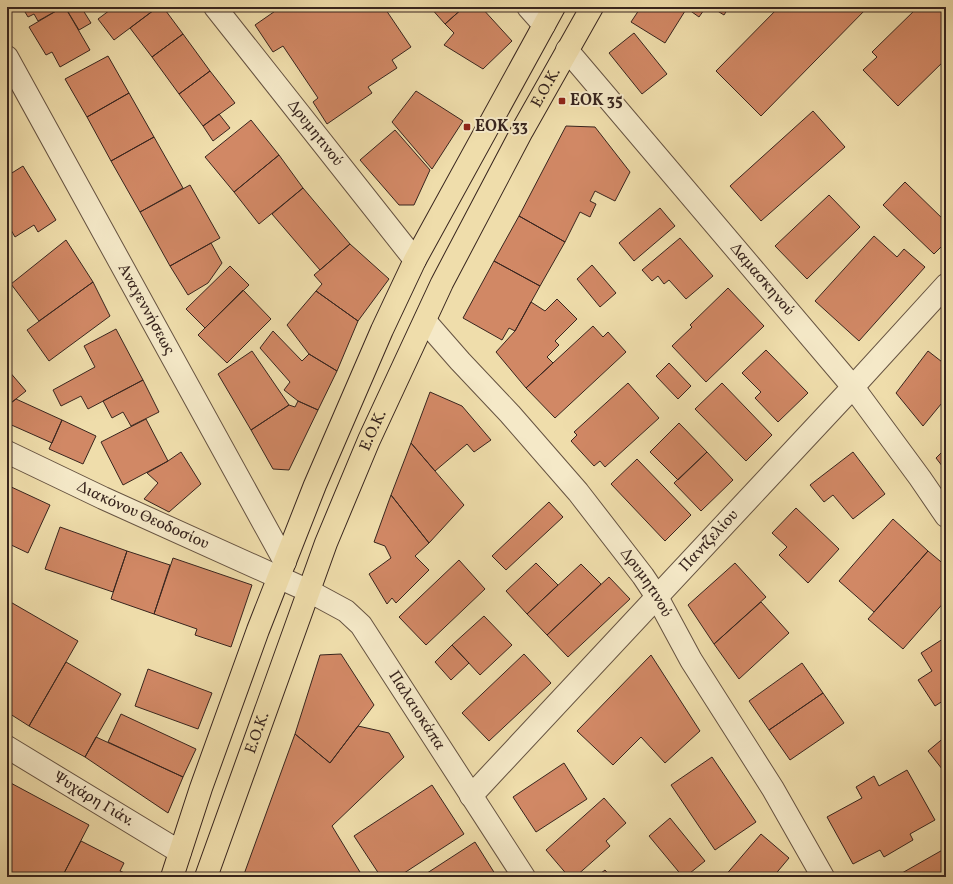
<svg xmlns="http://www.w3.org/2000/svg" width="953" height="884" font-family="Vollkorn,serif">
  <rect width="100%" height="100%" fill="#efddab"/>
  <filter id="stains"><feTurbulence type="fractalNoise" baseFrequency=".005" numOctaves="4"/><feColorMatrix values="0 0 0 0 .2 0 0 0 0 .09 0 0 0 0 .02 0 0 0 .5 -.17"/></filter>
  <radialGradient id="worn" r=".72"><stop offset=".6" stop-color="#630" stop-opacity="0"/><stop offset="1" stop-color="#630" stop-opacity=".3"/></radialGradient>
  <path fill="#d18865" stroke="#38251e" d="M22 7H63L38 21 34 14 28 17Z
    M63 7H65L90 50 60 67 52 52 46 55 29 27Z
    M65 7H81L91 23 79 30Z
    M114 7H158L114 40 98 19Z
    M158 7H163L183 34 152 57 130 28Z
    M281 7H384L411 47 392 60 397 68 368 87 372 93 327 124 313 102 318 98 283 46 273 52 255 25Z
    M430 7H464L445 24Z
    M464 7H481L512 41 483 69 444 45 454 33 445 24Z
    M641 7H679L685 11 665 43 631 22Z
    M685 7H706L699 17Z
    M711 7H729L724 15Z
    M779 7H868L761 116 716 71Z
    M918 7H945L946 8V59L898 106 863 70 877 57 872 52Z
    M634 33 667 74 642 94 609 53Z
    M183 34 210 71 179 94 152 57Z
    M108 56 129 93 87 117 65 79Z
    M210 71 235 103 203 126 179 94Z
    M416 91 463 121 432 169 392 122Z
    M129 93 154 137 111 161 87 117Z
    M813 111 845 147 761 221 730 186Z
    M219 114 230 128 213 141 203 126Z
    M251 120 279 155 234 192 205 157Z
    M566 126 595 127 630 172 615 201 595 191 590 201 596 204 590 217 580 212 565 242 519 216Z
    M395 130 430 170 414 205H399L360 160Z
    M154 137 183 188 140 212 111 161Z
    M279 155 303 188 259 224 234 192Z
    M23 166 56 220 38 232 34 225 15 237 11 230 7 232V176Z
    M905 182 946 222V242L934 254 883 205Z
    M190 185 220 238 170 266 140 212Z
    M303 188 350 244 320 270 272 214Z
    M829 195 860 227 807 279 775 246Z
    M660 208 675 226 634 261 619 243Z
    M519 216 565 242 540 286 494 261Z
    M874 236 897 257 904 249 925 267 859 341 815 301Z
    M680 238 713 276 686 299 669 280 664 284 658 276 652 281 642 270Z
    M66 240 93 282 39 321 11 284Z
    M211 243 222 263 208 283 188 295 170 266Z
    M350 244 389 279 358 321 316 291 322 284 314 275Z
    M494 261 540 286 515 331 509 328 502 340 463 318Z
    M592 265 616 293 600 307 577 279Z
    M230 266 249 285 205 328 186 309Z
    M93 282 110 316 49 361 27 330Z
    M728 288 764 326 706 382 672 346 692 327 690 325Z
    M243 290 271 319 227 363 198 335Z
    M316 291 358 321 337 371 309 354 287 325Z
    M557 299 577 319 555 341 559 345 547 357 553 363 526 388 496 352 515 331 531 302 545 311Z
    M593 326 603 337 608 332 626 352 555 418 526 388Z
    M116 329 143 380 88 409 81 396 61 406 53 390 95 367 84 346Z
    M273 331 302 361 309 354 337 371 318 410 298 401 284 390 290 382 260 348Z
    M766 350 808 393 778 422 755 398 761 392 742 373Z
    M252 351 289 405 251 430 218 374Z
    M928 351 946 365V398L923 426 896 393Z
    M669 363 691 386 678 399 656 376Z
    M8 370 26 391 7 406V371Z
    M143 380 159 412 131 426 123 412 112 418 103 401Z
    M628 383 659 418 605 467 600 461 594 466 571 441 577 435 574 432Z
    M722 383 772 435 746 461 695 409Z
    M430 392 462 406 491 440 474 452 467 444 435 471 411 443Z
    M16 399 62 420 52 443 7 423V406Z
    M298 401 318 410 289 470 273 469 251 430 289 405 295 407Z
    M146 419 168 461 123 485 101 442Z
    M62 420 96 436 83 464 49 449Z
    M679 423 707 452 678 480 650 452Z
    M411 443 464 505 429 543 391 495Z
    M946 448V471L936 458Z
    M181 452 201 484 169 512 144 499 158 483 147 473 168 461Z
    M707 452 733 480 701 511 674 483Z
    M853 452 885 494 853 519 833 495 824 502 810 485Z
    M637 459 691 515 665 541 611 484Z
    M7 485 50 505 28 553 7 543Z
    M391 495 429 543 415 556 429 570 396 603 392 598 387 604 369 574 391 558 385 546 374 542Z
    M549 502 563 517 506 570 492 556Z
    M796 508 839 549 808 583 779 555 787 547 772 533Z
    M893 519 928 551 874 612 839 581Z
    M60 527 127 551 113 592 45 569Z
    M127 551 170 565 154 614 111 599Z
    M928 551 946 566V600L903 649 868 619Z
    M173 558 252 585 231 647 195 635 197 629 154 614Z
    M459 560 485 589 426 645 399 617Z
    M536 563 558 585 527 614 506 591Z
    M735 563 766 597 714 644 688 605Z
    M581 564 601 584 547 635 527 614Z
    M609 577 630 599 568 657 547 635Z
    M7 600 78 641 29 726 7 712Z
    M761 602 789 633 739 679 714 644Z
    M484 616 512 645 480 675 452 645Z
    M946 637V699L935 706 918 680 932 671 921 653Z
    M452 645 469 663 451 680 435 662Z
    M341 654 374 705 330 763 295 734 320 655Z
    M524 654 551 683 489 741 462 713Z
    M651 655 700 731 665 763 641 737 613 765 577 731Z
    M66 662 121 694 85 757 29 726Z
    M802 663 823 693 769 730 749 701Z
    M148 669 212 693 198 729 135 706Z
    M823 693 844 723 790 760 769 730Z
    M121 714 196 749 183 777 108 742Z
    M358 726 389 733 404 757 332 826 363 877H243L295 734 330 763Z
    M946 736V774L928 751Z
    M96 737 183 777 168 813 85 757Z
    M712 757 756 822 715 850 671 785Z
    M564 763 587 799 536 832 513 797Z
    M907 770 935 820 910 834 913 840 884 857 880 850 853 864 827 817 862 798 856 787 874 776 879 786Z
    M7 781 89 825 62 877H7Z
    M432 785 464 834 398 877H381L354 836Z
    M604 798 626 823 606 841 610 846 575 877H569L546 850Z
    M670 818 705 861 685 877H683L649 836Z
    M761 834 789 858 773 877H724Z
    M81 841 124 863 120 871 134 877H62Z
    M475 842 497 877H421Z
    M946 848V877H895Z
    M605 870 611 877H596Z"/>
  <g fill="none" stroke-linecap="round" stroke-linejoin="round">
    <defs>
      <g id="minor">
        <path id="s1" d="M215 7 415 260"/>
        <path d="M528 7 544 25"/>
        <path id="s2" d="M567 50 853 387 920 478 946 516"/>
        <path id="s3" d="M7 57 285 562"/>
        <path id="s4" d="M425 321 460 361 510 414 578 492 643 576 657 597 691 660 773 789 823 877"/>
        <path id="s5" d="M7 452 103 498 309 591 346 611 361 625 524 877"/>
        <path id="s6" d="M7 747 180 852"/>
        <path id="s7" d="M471 796 853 387 946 285"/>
      </g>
      <g id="major">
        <path d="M172 877 201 788 258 630 315 485 382 330 415 260 554 7"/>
        <path id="s8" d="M206 877 326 543 369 440 442 283 522 131 592 7"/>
      </g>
    </defs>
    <use href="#minor" stroke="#665341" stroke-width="24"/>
    <use href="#major" stroke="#38251e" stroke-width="24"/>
    <use href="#minor" stroke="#f5e9c8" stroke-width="22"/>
    <use href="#major" stroke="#efddab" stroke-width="22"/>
  </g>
  <g fill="#8f2418" stroke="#f5e9c8" stroke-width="1.5">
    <rect x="558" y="97" width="8" height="8" rx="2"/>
    <rect x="463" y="123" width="8" height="8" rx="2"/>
  </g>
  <g text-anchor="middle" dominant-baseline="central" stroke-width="4" stroke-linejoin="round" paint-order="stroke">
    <g font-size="16" fill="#38251e" stroke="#f5e9c8">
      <text stroke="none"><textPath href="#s8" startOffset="861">Ε.Ο.Κ.</textPath></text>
      <text stroke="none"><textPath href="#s1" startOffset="161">Δρυμητινού</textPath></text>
      <text stroke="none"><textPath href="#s2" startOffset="301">Δαμασκηνού</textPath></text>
      <text stroke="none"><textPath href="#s3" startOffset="288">Αναγεννήσεως</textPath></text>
      <text stroke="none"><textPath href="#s8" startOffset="477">Ε.Ο.Κ.</textPath></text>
      <text stroke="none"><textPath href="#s5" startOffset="150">Διακόνου Θεοδοσίου</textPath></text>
      <text stroke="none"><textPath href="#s7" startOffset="349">Παντζελίου</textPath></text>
      <text stroke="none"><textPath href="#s4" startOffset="343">Δρυμητινού</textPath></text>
      <text stroke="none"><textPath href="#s5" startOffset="497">Παλαιοκάπα</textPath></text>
      <text stroke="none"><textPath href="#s8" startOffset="153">Ε.Ο.Κ.</textPath></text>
      <text stroke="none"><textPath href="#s6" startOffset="101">Ψυχάρη Γιάν.</textPath></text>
    </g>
    <g font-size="16" font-weight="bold" fill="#38251e" stroke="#f5e9c8" text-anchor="start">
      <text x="570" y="101">ΕΟΚ 35</text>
      <text x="475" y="127">ΕΟΚ 33</text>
    </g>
  </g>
  <rect width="953" height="884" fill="none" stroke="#efddab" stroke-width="24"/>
  <rect x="8" y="8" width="937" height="868" fill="none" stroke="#38251e" stroke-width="2"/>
  <rect x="12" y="12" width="929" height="860" fill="none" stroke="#38251e"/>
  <rect width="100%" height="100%" filter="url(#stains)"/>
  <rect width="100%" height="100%" fill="url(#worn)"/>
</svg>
